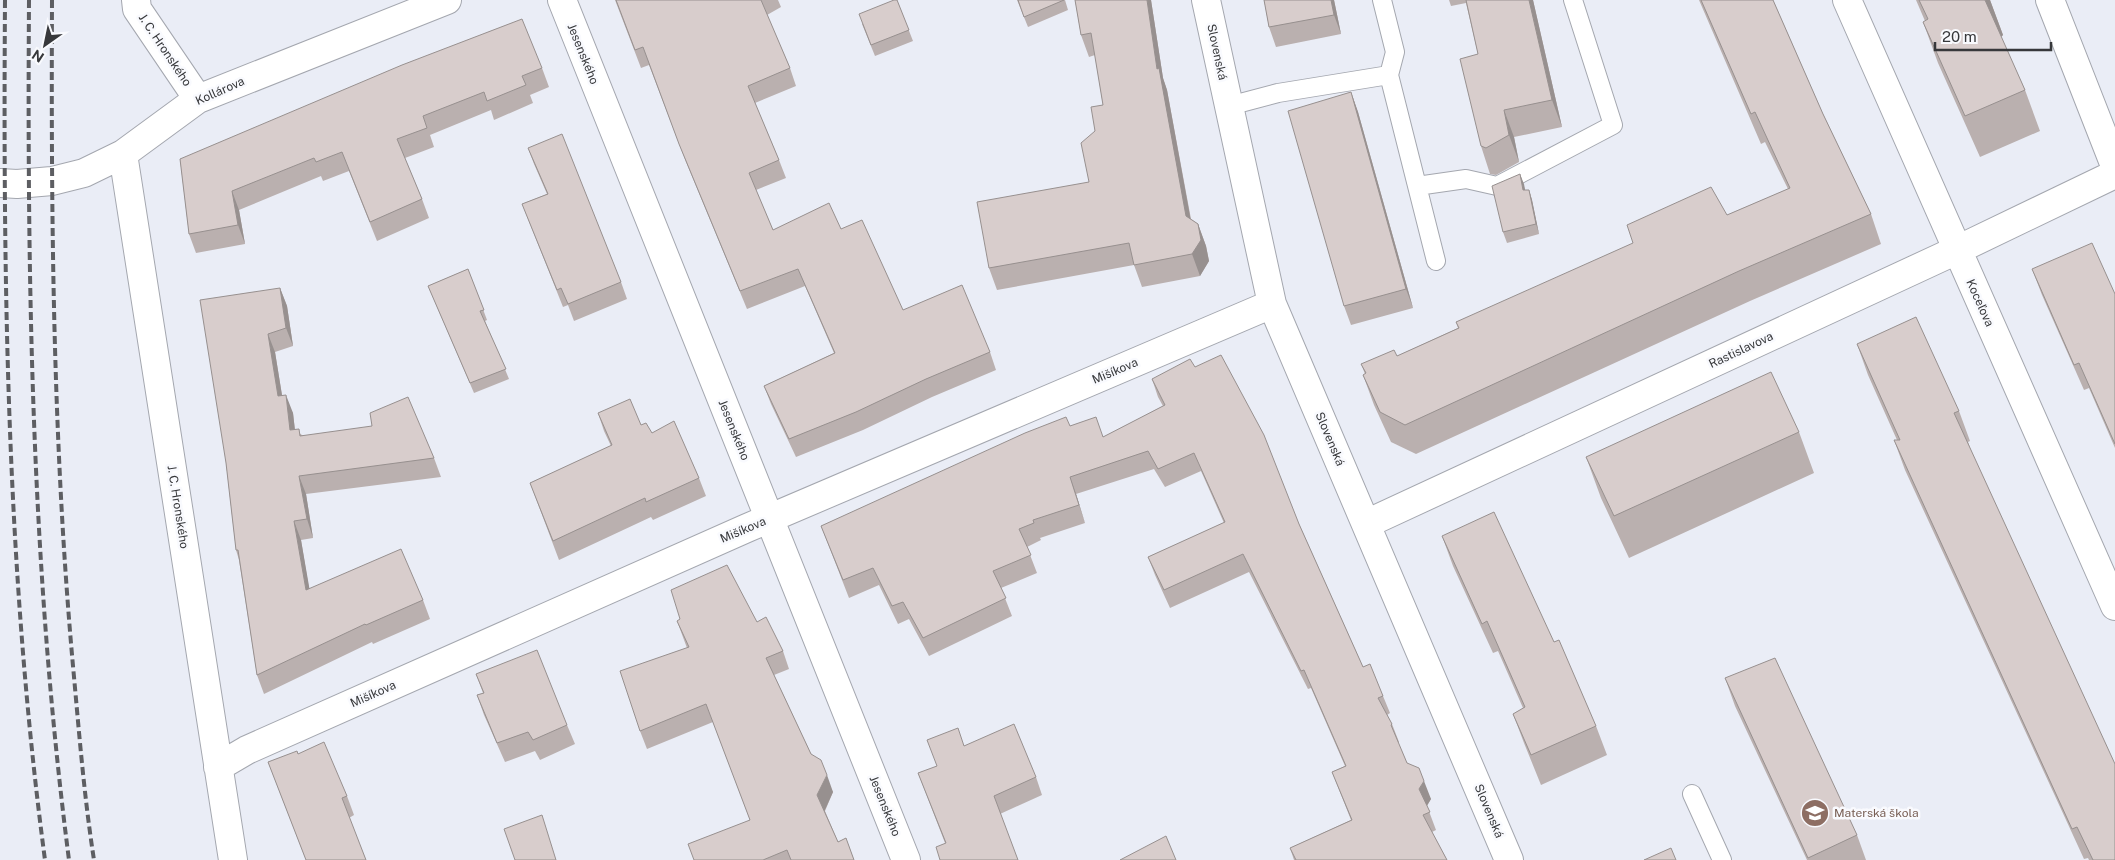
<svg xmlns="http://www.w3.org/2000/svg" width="2115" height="860" font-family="'Public Sans',sans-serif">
  <rect width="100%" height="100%" fill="#eaedf6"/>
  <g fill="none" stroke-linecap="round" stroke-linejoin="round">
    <defs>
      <path id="service" d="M1382 0 1395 52 1389 75
        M1229 106 1278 93 1389 75 1436 261
        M1417 186 1466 179 1497 186 1613 125 1573 0
        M1692 794 1722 860"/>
      <path id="minor" d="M136 0 137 9 198 99
        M562 0 906 860
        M1206 0 1272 304 1509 860
        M1847 0 2115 606
        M2050 0 2115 166
        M123 154 233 860
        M0 183 17 184 52 181 84 173 123 154 198 99 447 0
        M1366 524 1957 250 2115 174
        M218 767 247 750 747 528 1272 304"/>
    </defs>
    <use href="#service" stroke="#a4a7af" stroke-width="20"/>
    <use href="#minor" stroke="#a4a7af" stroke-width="30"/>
    <use href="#service" stroke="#fff" stroke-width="18"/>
    <use href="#minor" stroke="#fff" stroke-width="28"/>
    <path stroke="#5d5e62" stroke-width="4" stroke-dasharray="8 4" stroke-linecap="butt" d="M5 0C3 287 7 575 45 860
      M29 0C27 287 32 575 69 860
      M52 0C51 222 53 445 73 666 79 731 84 796 94 860"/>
  </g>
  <path fill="#bab0af" d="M615 0H778L781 7 767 15 790 68 796 86 755 103 779 160 786 178 756 190 773 230 841 229 903 310 990 352 996 370 932 397 863 430 796 457 771 404 764 386 834 353 805 286 747 309 686 162 649 65 641 68Z
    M897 0 913 41 875 56 862 24Z
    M1017 0H1065L1068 10 1028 27Z
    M1075 0H1151L1163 78 1167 90 1191 219 1198 224 1206 246 1209 261 1200 276 1142 287 1134 265 997 290 989 268 1089 182 1095 131 1103 105 1095 55 1089 57 1081 35Z
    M1264 0H1334L1341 34 1276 47 1269 27Z
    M1449 0H1533L1562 127 1514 137 1519 162 1496 175 1490 174 1481 146 1478 54 1466 3 1451 6Z
    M1699 0H1773L1823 114 1871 214 1881 244 1750 301 1416 454 1391 442 1374 405 1363 375 1365 374 1361 364 1397 356 1458 328 1456 322 1727 215 1788 189 1765 142 1761 144Z
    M1916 0H1990L2003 35 2001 37 2025 90 2040 131 1980 157 1938 63 1923 22 1925 21Z
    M542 68 549 87 530 95 533 103 494 120 491 110 430 135 434 147 405 158 422 199 429 218 377 241 349 171 323 181 321 176 239 210 245 244 196 253 189 234 180 159Z
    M1351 92 1358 112 1413 308 1351 325 1344 306Z
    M528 148 621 282 627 299 574 321 568 305 563 307 522 204 547 194 534 164Z
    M1520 174 1525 190H1529L1532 200 1539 234 1507 243 1503 232Z
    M468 269 487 320 485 321 509 379 474 393 428 286Z
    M2032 269 2115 294V448L2089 388 2084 390 2042 295Z
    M280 288 287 306 293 346 275 352 282 395 293 413 295 430 302 435 434 458 441 477 306 494 313 538 301 540 309 589 423 600 430 619 373 644 372 642 264 694 257 675 239 560 236 550 226 463Z
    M1857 344 1959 411 1970 441 1968 442 2115 860H2089L2088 858 2084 859 1905 470 1894 440H1897L1868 375Z
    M1195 367 1299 524 1363 667 1383 696 1390 713 1387 715 1392 724 1399 742 1398 743 1407 763 1431 799 1427 806 1436 830 1432 832 1447 860H1294L1290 848 1351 820 1332 772 1345 766 1311 688 1308 689 1249 572 1170 608 1155 575 1148 557 1224 523 1201 471 1165 487 1154 469 1076 494 1085 523 1040 538 1041 540 1027 547 1037 573 1001 588 1012 616 929 656 909 619 898 624 879 585 849 598 821 526 1070 426 1104 437 1163 406 1158 397 1152 379Z
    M598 413 641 425 652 433 699 478 706 496 653 520 651 517 559 560 530 483 611 446 604 431Z
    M1799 432 1814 473 1629 558 1601 498 1586 457Z
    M1442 536 1554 642 1596 726 1607 755 1541 785 1524 743 1513 714 1523 708 1498 651 1493 653 1453 566Z
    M677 621 757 622 783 651 789 669 774 675 811 754 833 792 825 811 838 842 846 838 854 860H694L750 820 713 722 647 749 640 731 687 648Z
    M476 674 567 725 575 744 540 760 535 751 505 762 484 715 477 695 483 693Z
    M1725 678 1857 835 1866 860H1807L1735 706Z
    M964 746 1036 777 1042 795 1000 814 945 843 918 773 936 767Z
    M298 754 347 796 354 815 349 818 366 860H306L268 762Z"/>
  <path fill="#97908f" d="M1147 0H1151L1163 78 1167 90 1194 238 1186 216 1157 69Z
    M1331 0H1334L1341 34 1334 15Z
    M1529 0H1533L1562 127 1552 100Z
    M1985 0H1990L2003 35 1999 39Z
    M1351 92 1358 112 1413 308 1406 289Z
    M1504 110 1514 137 1519 162 1509 135Z
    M1520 174 1524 184 1527 200 1523 190Z
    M1529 190 1532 200 1539 234 1536 224Z
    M232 191 239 210 245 244 238 225Z
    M1198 224 1206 246 1209 261 1200 276 1192 254Z
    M280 288 287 306 293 346 286 328Z
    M268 334 275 352 285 414 278 396Z
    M286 395 293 413 297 449 290 430Z
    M299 476 306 494 313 538 307 519Z
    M1070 477 1076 494 1085 523 1079 505Z
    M294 521 301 540 313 609 306 590Z
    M827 775 833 792 824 812 817 795Z
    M1424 781 1431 799 1426 807 1419 789Z"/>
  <path fill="#d8cdcc" stroke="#97908f" d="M616 0H761L790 68 748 86 779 160 749 173 773 230 829 203 841 229 862 220 903 310 962 285 990 352 926 379 856 412 789 439 764 386 835 353 798 269 740 291 679 144 643 47 635 50Z
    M894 0H897L909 30 871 45 859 14Z
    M1018 0H1064L1024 17Z
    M1075 0H1147L1157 69 1159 68 1186 216 1198 224 1201 240 1192 254 1134 265 1129 243 989 268 977 202 1089 182 1081 143 1095 131 1091 107 1103 105 1091 33 1081 35Z
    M1264 0H1331L1334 15 1269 27Z
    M1466 0H1529L1552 100 1504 110 1509 135 1486 148 1481 146 1460 59 1478 54Z
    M1701 0H1773L1823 114 1871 214 1739 271 1405 425 1380 412 1363 375 1366 373 1361 364 1394 350 1397 356 1459 328 1456 322 1633 243 1627 225 1711 187 1727 215 1790 188 1755 112 1751 114Z
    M1919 0H1985L2025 90 1965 116 1923 22 1928 19Z
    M522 19 542 68 522 76 526 85 487 101 484 92 423 116 427 128 397 139 422 199 370 222 342 152 316 162 314 158 232 191 238 225 189 234 180 159 402 65Z
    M1351 92 1406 289 1344 306 1288 111Z
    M562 134 621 282 568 304 561 288 557 290 522 204 548 194 528 148Z
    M1520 174 1523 190H1529L1536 224 1503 232 1492 186Z
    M2092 243 2115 294V444L2079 363 2074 365 2032 269Z
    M468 269 484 310 480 311 506 369 470 383 428 286Z
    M280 288 286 328 268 334 278 396 286 395 290 430 299 429 300 436 372 426 370 413 408 397 434 458 299 476 307 519 294 521 306 590 401 549 423 600 366 625 365 624 257 675 238 550H236L226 463 200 300Z
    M1916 317 1959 411 1954 413 2115 764V860H2093L2077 827 2072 829 1894 440H1900L1857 344Z
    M1221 355 1264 435 1299 524 1363 667 1370 664 1383 696 1378 698 1392 724 1391 725 1407 763 1419 768 1424 781 1419 789 1430 812 1423 815 1447 860H1296L1290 848 1352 820 1332 772 1346 766 1304 670 1301 671 1243 554 1164 590 1148 557 1225 522 1194 453 1158 469 1148 451 1070 477 1079 505 1033 520 1034 523 1019 529 1031 555 993 571 1006 598 923 638 903 602 892 606 873 568 843 580 821 526 1025 433 1066 417 1070 426 1096 417 1103 437 1165 405 1152 379 1190 359 1195 367Z
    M1771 372 1799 432 1614 516 1586 457Z
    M630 399 641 425 646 423 652 433 674 421 699 478 646 502 645 498 553 541 530 483 612 445 598 413Z
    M1494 512 1554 642 1559 640 1596 726 1531 755 1513 714 1525 707 1487 621 1482 624 1442 536Z
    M727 565 757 622 766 617 783 651 766 658 811 754 821 760 827 775 817 795 838 842 846 838 854 860H791L787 850 763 860H694L688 844 750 820 706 704 640 731 620 671 689 647 677 621 680 619 671 590Z
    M537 650 567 725 533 740 528 732 497 743 477 695 484 693 476 674Z
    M1775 658 1857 835 1808 858 1725 678Z
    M1014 724 1036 777 994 796 1018 860H940L936 847 946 843 918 773 937 766 927 740 958 728 964 746Z
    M324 742 347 796 342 798 366 860H306L268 762 297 751 298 754Z
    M542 815 556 860H515L504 829Z
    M1166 836 1176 860H1120Z
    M1671 848 1676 860H1644Z"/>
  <defs>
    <symbol id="school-disc" viewBox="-11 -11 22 22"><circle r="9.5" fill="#8d6e63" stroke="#f9fafe"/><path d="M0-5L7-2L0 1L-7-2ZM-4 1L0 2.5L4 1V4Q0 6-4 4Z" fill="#fff"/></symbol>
  </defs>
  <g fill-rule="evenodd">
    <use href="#school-disc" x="1799" y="797" width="32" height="32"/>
  </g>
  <g text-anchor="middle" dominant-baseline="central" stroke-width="5" stroke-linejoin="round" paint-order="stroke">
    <g font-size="12" fill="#37383b" stroke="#f9fafe">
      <text transform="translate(165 50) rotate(56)">J. C. Hronského</text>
      <text transform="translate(1217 52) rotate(78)">Slovenská</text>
      <text transform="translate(583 54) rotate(68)">Jesenského</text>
      <text transform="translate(220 91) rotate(-24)">Kollárova</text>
      <text transform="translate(1980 303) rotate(66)">Koceľova</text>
      <text transform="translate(1741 350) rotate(-25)">Rastislavova</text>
      <text transform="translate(1115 371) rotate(-23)">Mišíkova</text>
      <text transform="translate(734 430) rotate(68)">Jesenského</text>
      <text transform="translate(1330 439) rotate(67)">Slovenská</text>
      <text transform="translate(178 507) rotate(81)">J. C. Hronského</text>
      <text transform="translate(743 530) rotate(-23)">Mišíkova</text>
      <text transform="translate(373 694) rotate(-24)">Mišíkova</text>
      <text transform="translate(885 806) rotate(68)">Jesenského</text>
      <text transform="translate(1489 811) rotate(67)">Slovenská</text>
    </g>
    <g font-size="12" fill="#785e54" stroke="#f9fafe" text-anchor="start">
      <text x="1834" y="813">Materská škola</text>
    </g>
  </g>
  <g transform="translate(45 45) rotate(213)" stroke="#f9fafe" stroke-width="4" paint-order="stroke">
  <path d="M0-4L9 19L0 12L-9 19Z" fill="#37383b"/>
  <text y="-8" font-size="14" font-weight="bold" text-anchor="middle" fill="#37383b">N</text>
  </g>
  <path d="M1935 42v8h116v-8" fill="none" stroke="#37383b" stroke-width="2.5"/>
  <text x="1942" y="42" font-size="15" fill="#37383b" stroke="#f9fafe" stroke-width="4" paint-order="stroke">20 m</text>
</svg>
